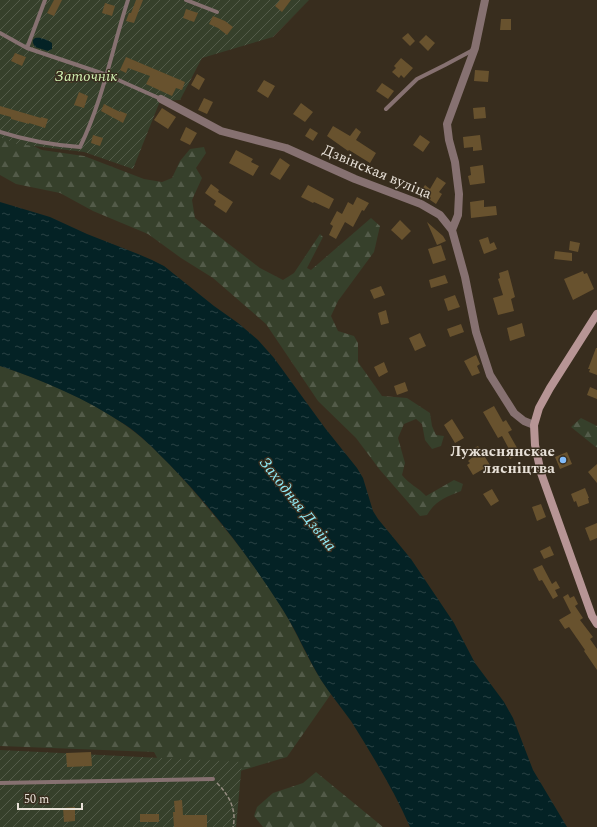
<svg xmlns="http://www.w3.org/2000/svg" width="597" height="827" font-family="Spectral,serif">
  <defs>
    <pattern id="forest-firs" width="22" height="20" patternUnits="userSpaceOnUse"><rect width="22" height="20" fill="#36402b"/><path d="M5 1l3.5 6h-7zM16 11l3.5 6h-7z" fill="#535b49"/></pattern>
    <pattern id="garden-furrows" width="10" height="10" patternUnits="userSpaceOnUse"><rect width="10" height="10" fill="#36402b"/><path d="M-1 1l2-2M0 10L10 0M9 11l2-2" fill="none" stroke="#535b49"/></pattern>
    <pattern id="water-ripples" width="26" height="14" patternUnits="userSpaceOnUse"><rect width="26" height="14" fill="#042225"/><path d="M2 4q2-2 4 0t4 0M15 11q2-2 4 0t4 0" fill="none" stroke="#294244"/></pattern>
  </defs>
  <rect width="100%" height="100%" fill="#382d1e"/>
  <path fill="url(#forest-firs)" d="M0 130 42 150 84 156 144 179 162 182 172 178 180 161 190 149 204 147 206 153 196 168 202 178 192 200 195 218 260 268 283 280 294 273 320 234 323 237 307 268 311 270 371 218 380 226 374 252 338 301 331 316 338 331 354 336 358 343V362L382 396 407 398 430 413 432 426 436 435 444 436 441 446 432 449 425 440 422 424 416 419 404 424 398 438 405 463 402 475C409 484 419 488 426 496L454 480 463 484 461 491C446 497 436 500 427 515L420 516 380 470 356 438 318 401 266 324 213 278 181 258 148 234 93 211 60 193 16 184 0 175Z
    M0 366C43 380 88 399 125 425 156 447 182 477 206 506 234 539 261 573 283 610 300 638 311 669 331 694L287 757 233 773 162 767 154 752 0 746Z
    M581 418 597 426V448L571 427Z
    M316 772 383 827H263L254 816 257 807 273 793 303 783Z"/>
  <path fill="url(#garden-furrows)" d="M0 0H309L273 37 202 58 180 100 160 101 133 169 84 152 17 144 0 137Z
    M0 750 242 762 236 827H0Z"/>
  <path fill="url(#water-ripples)" d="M35 38C41 37 48 40 52 43V49L48 51 35 47 33 43V40Z
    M0 202 50 217 87 234 138 254 152 260 164 266 214 306 238 323 258 340 274 358 325 428 357 468 363 478 373 511 378 519 411 559 454 623 475 663 504 702 513 718 533 770 567 827H410C394 790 372 755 351 721 341 707 330 694 321 680 307 657 297 632 283 610 250 558 212 508 169 464 155 450 141 435 124 424 86 399 43 380 0 366Z"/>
  <path fill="#68522e" d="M54 0H62L54 16 47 13Z
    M136 0H143L134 23 126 21 129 13H131Z
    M280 0H291L282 12 275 6Z
    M105 3 115 6 112 16 102 13Z
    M186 9 198 13 194 22 183 18Z
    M213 16 225 21 233 27 227 35 218 28 209 24Z
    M501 19H511V30H500Z
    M408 33 415 41 410 46 402 38Z
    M426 35 435 43 428 51 419 42Z
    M15 53 26 57 22 66 11 61Z
    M126 57 185 82 182 90 176 88 172 96 146 84 150 76 128 68 126 73 120 70Z
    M401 58 413 68 404 78 401 75 399 78 392 72 396 68 394 66Z
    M475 70 489 71 488 82 474 81Z
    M62 71 75 76 72 83 59 78Z
    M197 74 205 79 199 90 191 85Z
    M264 80 275 86 268 98 257 91Z
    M382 83 394 91 388 99 376 91Z
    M79 92 88 96 84 108 74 105Z
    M204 98 213 102 207 114 198 110Z
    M301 103 313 112 305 122 293 114Z
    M104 104 120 112V111L127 114 123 123 101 111Z
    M0 106 41 118V117L48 119 45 128 29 123V124L11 119V117L0 114Z
    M485 107 486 118 474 119 473 108Z
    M162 108 176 117 168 129 154 120Z
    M333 126 350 136 356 128 361 132 356 140 376 153 370 163 349 150 348 151 327 136Z
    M186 127 197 133 190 145 180 140Z
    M310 128 318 133 313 141 305 136Z
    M93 135 103 138 100 146 91 143Z
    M420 135 430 142 423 152 413 145Z
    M480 135 482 150 473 151V147L464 148 463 137Z
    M236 150 253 159 251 162 259 166 253 176 229 163Z
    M280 158 290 165 280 180 270 174Z
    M483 165 485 183 470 185 468 176 471 175 470 167Z
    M437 177 446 183 439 192 442 194 436 204 420 193 425 185 430 189Z
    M211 184 219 190 218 192 233 202 226 213 214 205 216 201 205 193Z
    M308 185 334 199 329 209 314 202 313 203 301 197Z
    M357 197 369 203 364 211 362 210 353 227 345 222 336 239 329 235 333 226 330 224 337 211 342 214 348 202 353 205Z
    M484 200V207L496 206 497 215 471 218 470 202Z
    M400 220 411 231 402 240 391 230Z
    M427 222 443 236 446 241 437 245Z
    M488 237 490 244 494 242 497 249 484 254 479 240Z
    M570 241 580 243 578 252 569 250Z
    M441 245 446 260 433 264 428 249Z
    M555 251 572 253V261L554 259Z
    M508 270 515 297 511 299 514 311 498 315 493 298 503 295 498 279 500 278 499 273Z
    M583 271 584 274 587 273 594 289 573 300 564 279Z
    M445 275 448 283 431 288 429 280Z
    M381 286 385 295 374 299 370 290Z
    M455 295 460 307 448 311 444 299Z
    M386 310 389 323 381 325 378 313Z
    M522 323 525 336 510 341 507 328Z
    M461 324 464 332 450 337 447 329Z
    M420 333 426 346 415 351 409 338Z
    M596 348H597V375L589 372 590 369H588Z
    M476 355 480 364 477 366 480 373 472 376 464 361Z
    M384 362 388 372 379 377 374 367Z
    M405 382 408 391 397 395 394 386Z
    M590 387 597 390V399L587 395Z
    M494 406 503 422 506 420 512 430 508 432 520 453 510 459 505 451 509 449 502 436 498 438 483 412Z
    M452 419 464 438 455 443 444 425Z
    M478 446 490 465 473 475 467 465 470 463 468 461 474 456 471 450Z
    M567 452 572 464 560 469 555 457Z
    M597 464V483L588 472Z
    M585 488 589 498H588L589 503 578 507 576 501 574 502 571 494Z
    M492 489 499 501 491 506 483 494Z
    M541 504 546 517 537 521 532 507Z
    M597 523V538L590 541 585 528Z
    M550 546 554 555 544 559 540 551Z
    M542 565 552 584 556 581 560 588 555 590 558 596 553 599 542 580 539 581 533 569Z
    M568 594 570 598 574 596 578 604 575 606 583 618 580 620 593 637 590 639 597 649V670L584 651 585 650 569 627 565 629 559 620 571 613 563 597Z
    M91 752 92 766 67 767 66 753Z
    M182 800 183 815H207V827H174L173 812H175L174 801Z
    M75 807V821L64 822 63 808Z
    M140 814H159V822H140Z"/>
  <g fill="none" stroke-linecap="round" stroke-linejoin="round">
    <path stroke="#958c80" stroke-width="1.5" stroke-dasharray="4 2" stroke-linecap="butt" d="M217 783C229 795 237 810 233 827"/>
    <path stroke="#867171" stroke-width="4" d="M186 0 217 12
      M0 33 27 48 107 75 161 99
      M27 48 45 0
      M386 109 417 79 445 65 473 50
      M0 132C28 141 50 145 80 147 103 100 112 49 128 0
      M0 783 213 779"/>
    <path stroke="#867171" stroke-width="8" d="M161 99 221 131 286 148 355 179 421 204 440 215 452 230 465 277 476 332 490 375 514 413 524 421 534 425
      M452 230 458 215 459 194 455 162 449 140 447 124 475 48 485 0"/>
    <path stroke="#b79595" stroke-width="8" d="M597 314 550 388 539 408 534 425 535 445 541 473 592 616 597 624"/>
  </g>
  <circle fill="#82bcfa" stroke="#382d1e" stroke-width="1.5" cx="563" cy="460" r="4"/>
  <g text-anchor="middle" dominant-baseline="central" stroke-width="3" stroke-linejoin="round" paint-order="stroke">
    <g font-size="15" font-style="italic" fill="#d1f0b1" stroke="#382d1e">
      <text x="86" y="76">Заточнік</text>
    </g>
    <g font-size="15" fill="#e8e1d8" stroke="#382d1e">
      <text transform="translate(377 172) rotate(23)">Дзвінская вуліца</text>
    </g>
    <g font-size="15" font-weight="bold" fill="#e8e1d8" stroke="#382d1e" text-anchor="end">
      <text x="555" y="451">Лужаснянскае<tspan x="555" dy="17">лясніцтва</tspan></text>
    </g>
    <g font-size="16" font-style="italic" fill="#90ebf7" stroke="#382d1e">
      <text transform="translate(298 504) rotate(52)">Заходняя Дзвіна</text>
    </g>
  </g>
  <path d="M18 803v6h64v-6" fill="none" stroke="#e8e1d8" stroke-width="2"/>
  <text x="24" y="803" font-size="12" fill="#e8e1d8" stroke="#382d1e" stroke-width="3" paint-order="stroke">50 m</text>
</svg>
